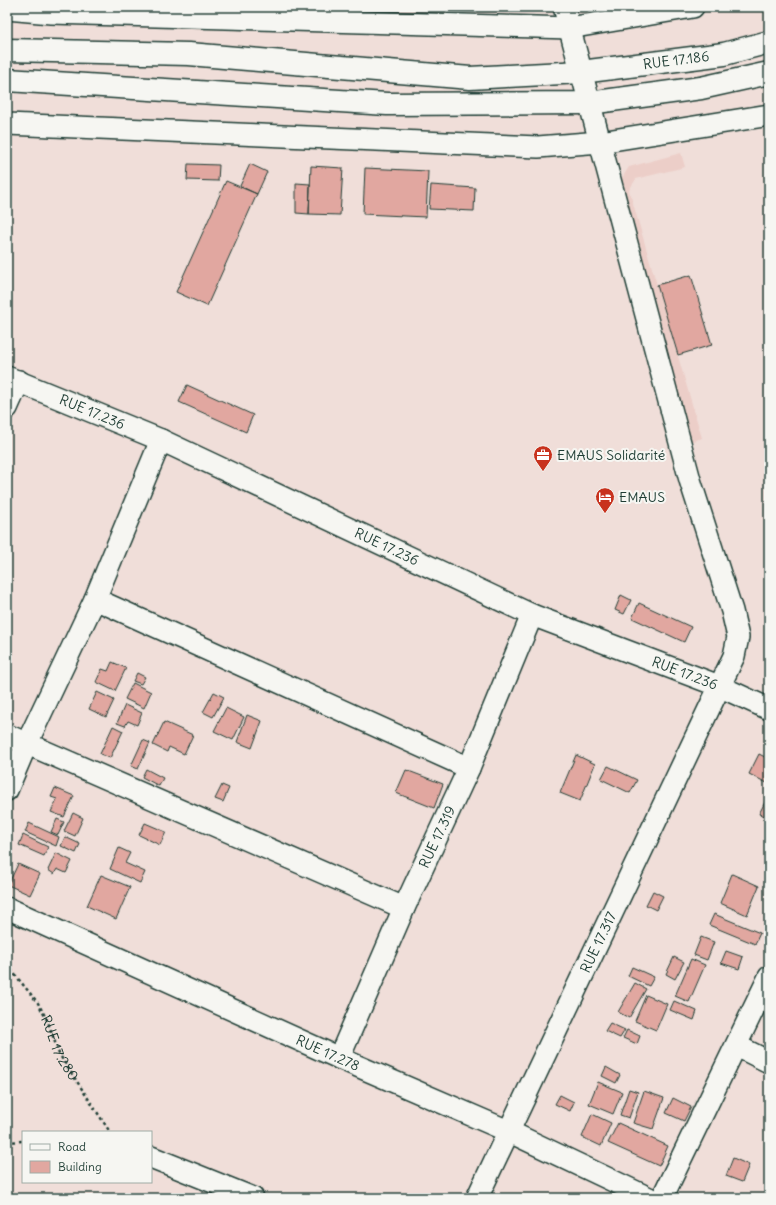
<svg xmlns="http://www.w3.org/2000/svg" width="776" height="1205" font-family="Delius,sans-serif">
  <rect width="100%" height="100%" fill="#f0ded9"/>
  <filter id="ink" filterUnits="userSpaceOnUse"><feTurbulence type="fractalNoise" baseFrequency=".025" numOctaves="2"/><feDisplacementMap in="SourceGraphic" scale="8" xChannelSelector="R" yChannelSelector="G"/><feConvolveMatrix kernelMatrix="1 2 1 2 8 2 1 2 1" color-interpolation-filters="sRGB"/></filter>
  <g filter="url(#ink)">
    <path fill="#eccec8" d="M681 153 685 167 636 179 629 190 702 438 687 443 614 190 629 167Z"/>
    <path fill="#e1a7a0" stroke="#1f3d34" d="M188 164 219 165 218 181 187 180Z
      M250 164 267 172 257 194 240 186Z
      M311 166 343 168 340 215 309 214Z
      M365 168 428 171 426 217 363 214Z
      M226 181 257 194 207 306 176 292Z
      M296 183 310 184 309 214 296 213Z
      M431 185 475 188 474 211 429 209Z
      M691 275 712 345 678 355 657 285Z
      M187 385 253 415 246 432 179 402Z
      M621 595 631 600 624 614 615 610Z
      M639 603 691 627 684 642 632 618Z
      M112 662 126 668 115 691 96 682 102 669 108 671Z
      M137 673 145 677 141 684 133 681Z
      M133 683 151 692 144 708 125 699Z
      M97 692 114 700 106 717 89 709Z
      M214 692 224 697 213 717 203 712Z
      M125 705 142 713 137 725 128 721 125 726 117 723Z
      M226 708 244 717 233 740 214 731Z
      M247 715 262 721 252 748 237 742Z
      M164 722 193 735 184 754 169 747 167 752 153 745Z
      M113 726 123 731 110 758 100 754Z
      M143 740 150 743 138 769 131 766Z
      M759 754 769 759 767 783 749 774Z
      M576 755 595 764 580 801 560 793Z
      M608 766 637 780 630 793 601 779Z
      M146 769 163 778 159 786 142 777Z
      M406 770 443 784 434 808 396 793Z
      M222 785 229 788 223 802 215 799Z
      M55 788 74 796 64 817 51 812 57 799 51 797Z
      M769 794V818L759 814Z
      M73 813 83 818 75 836 64 831Z
      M57 819 64 822 58 835 51 832Z
      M29 823 59 837 56 846 25 832Z
      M145 823 166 832 160 845 139 835Z
      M23 835 48 847 44 856 19 845Z
      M65 837 80 844 76 853 61 846Z
      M119 848 130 853 125 863 145 872 140 883 110 869Z
      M56 853 72 861 66 873 57 869 54 874 48 870Z
      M18 864 40 874 30 895 8 885Z
      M732 874 759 886 747 915 720 903Z
      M101 875 130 887 116 919 87 906Z
      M653 891 663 896 656 910 646 905Z
      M714 914 760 933 755 944 709 925Z
      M701 937 714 942 707 960 694 955Z
      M726 951 743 957 739 969 721 963Z
      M674 957 684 962 675 979 666 974Z
      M691 959 705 965 689 1002 675 996Z
      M632 967 654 977 649 986 628 976Z
      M635 983 646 989 629 1018 618 1012Z
      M646 995 667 1004 656 1030 635 1021Z
      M674 1001 697 1011 694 1020 670 1010Z
      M610 1023 625 1030 620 1038 605 1031Z
      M627 1030 640 1036 637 1044 623 1038Z
      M606 1067 620 1075 616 1083 602 1076Z
      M598 1082 622 1092 613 1114 589 1104Z
      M629 1089 638 1092 629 1118 620 1115Z
      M644 1091 664 1098 653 1129 633 1123Z
      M560 1095 574 1102 570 1111 555 1104Z
      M673 1098 691 1107 684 1121 666 1113Z
      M592 1114 611 1123 601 1146 582 1137Z
      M618 1123 668 1146 659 1166 608 1143Z
      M733 1158 749 1165 742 1182 726 1176Z"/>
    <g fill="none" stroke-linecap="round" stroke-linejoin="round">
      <defs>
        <g id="minor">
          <path d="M7 9 51 13 569 28 693 7"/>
          <path d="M7 124 538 147 600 142 769 115"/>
          <path id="s2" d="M7 377 161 440 532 615 719 686 769 709"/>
          <path d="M7 408 19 381"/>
          <path d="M95 599 469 768"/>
          <path d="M7 735 404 908"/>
          <path d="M7 790 27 743 95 599 161 440"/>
          <path id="s3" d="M7 908 339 1058 508 1131 649 1198"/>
          <path d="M737 1046 769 1062"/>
          <path id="s4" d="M339 1058 404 908 469 768 532 615"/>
          <path d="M151 1157 253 1198"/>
          <path id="s5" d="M477 1198 734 656 738 637 732 611 690 480 564 7"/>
          <path d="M662 1198 769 977"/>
        </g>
        <g id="secondary">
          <path id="s6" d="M7 50 189 54 470 78 581 72 724 54 769 42"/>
          <path d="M7 80 387 104 589 103 701 88 769 73"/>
        </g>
      </defs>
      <use href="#minor" stroke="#1f3d34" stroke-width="24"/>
      <use href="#secondary" stroke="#1f3d34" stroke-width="25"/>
      <g stroke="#1f3d34" stroke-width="2.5" stroke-dasharray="3 3" stroke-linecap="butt">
        <path id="s1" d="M7 965 38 1003 48 1022 59 1054 110 1132"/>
        <path d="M7 1142 23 1141"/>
      </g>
      <use href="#minor" stroke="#f6f6f2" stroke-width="21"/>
      <use href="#secondary" stroke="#f6f6f2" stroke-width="22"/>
    </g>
  </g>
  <defs>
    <symbol id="office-pin" viewBox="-11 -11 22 30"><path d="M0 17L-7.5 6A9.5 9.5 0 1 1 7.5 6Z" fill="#c8321e" stroke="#f6f6f2"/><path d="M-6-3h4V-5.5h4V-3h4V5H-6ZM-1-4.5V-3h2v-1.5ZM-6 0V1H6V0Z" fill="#fff"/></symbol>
    <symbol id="hotel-pin" viewBox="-11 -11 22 30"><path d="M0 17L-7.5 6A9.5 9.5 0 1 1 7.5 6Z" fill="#c8321e" stroke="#f6f6f2"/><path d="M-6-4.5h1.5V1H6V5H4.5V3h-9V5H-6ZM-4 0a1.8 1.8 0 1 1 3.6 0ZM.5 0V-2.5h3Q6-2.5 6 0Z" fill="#fff"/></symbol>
  </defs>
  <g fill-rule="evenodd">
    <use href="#office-pin" x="532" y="444" width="22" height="30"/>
    <use href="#hotel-pin" x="594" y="486" width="22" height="30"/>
  </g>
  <g text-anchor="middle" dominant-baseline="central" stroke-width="4" stroke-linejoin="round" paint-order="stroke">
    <g font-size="14" fill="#1f3d34" stroke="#f6f6f2">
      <text stroke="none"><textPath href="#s6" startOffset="671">RUE 17.186</textPath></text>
      <text stroke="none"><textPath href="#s2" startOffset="92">RUE 17.236</textPath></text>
      <text stroke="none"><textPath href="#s2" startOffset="416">RUE 17.236</textPath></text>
      <text stroke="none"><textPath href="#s2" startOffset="740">RUE 17.236</textPath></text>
      <text stroke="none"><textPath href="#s4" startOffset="242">RUE 17.319</textPath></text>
      <text stroke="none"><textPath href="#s5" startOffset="283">RUE 17.317</textPath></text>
      <text stroke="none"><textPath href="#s1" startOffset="99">RUE 17.280</textPath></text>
      <text stroke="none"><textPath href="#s3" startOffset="352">RUE 17.278</textPath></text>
    </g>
    <g font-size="14" fill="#1f3d34" stroke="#f6f6f2" text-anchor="start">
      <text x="557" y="455">EMAUS Solidarité</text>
      <text x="619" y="497">EMAUS</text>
    </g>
  </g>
  <rect width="776" height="1205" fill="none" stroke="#f6f6f2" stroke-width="24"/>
  <rect x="12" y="12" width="752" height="1181" fill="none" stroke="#1f3d34" stroke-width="1.5" filter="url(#ink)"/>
  <rect x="22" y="1131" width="130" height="52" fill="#f6f6f2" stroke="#a0aca6"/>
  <rect x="30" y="1144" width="20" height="6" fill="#f6f6f2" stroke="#a0aca6"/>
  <text x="58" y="1151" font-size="12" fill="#1f3d34">Road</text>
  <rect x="30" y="1161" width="20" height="12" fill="#e1a7a0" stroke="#a0aca6"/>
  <text x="58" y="1171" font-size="12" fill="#1f3d34">Building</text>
</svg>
